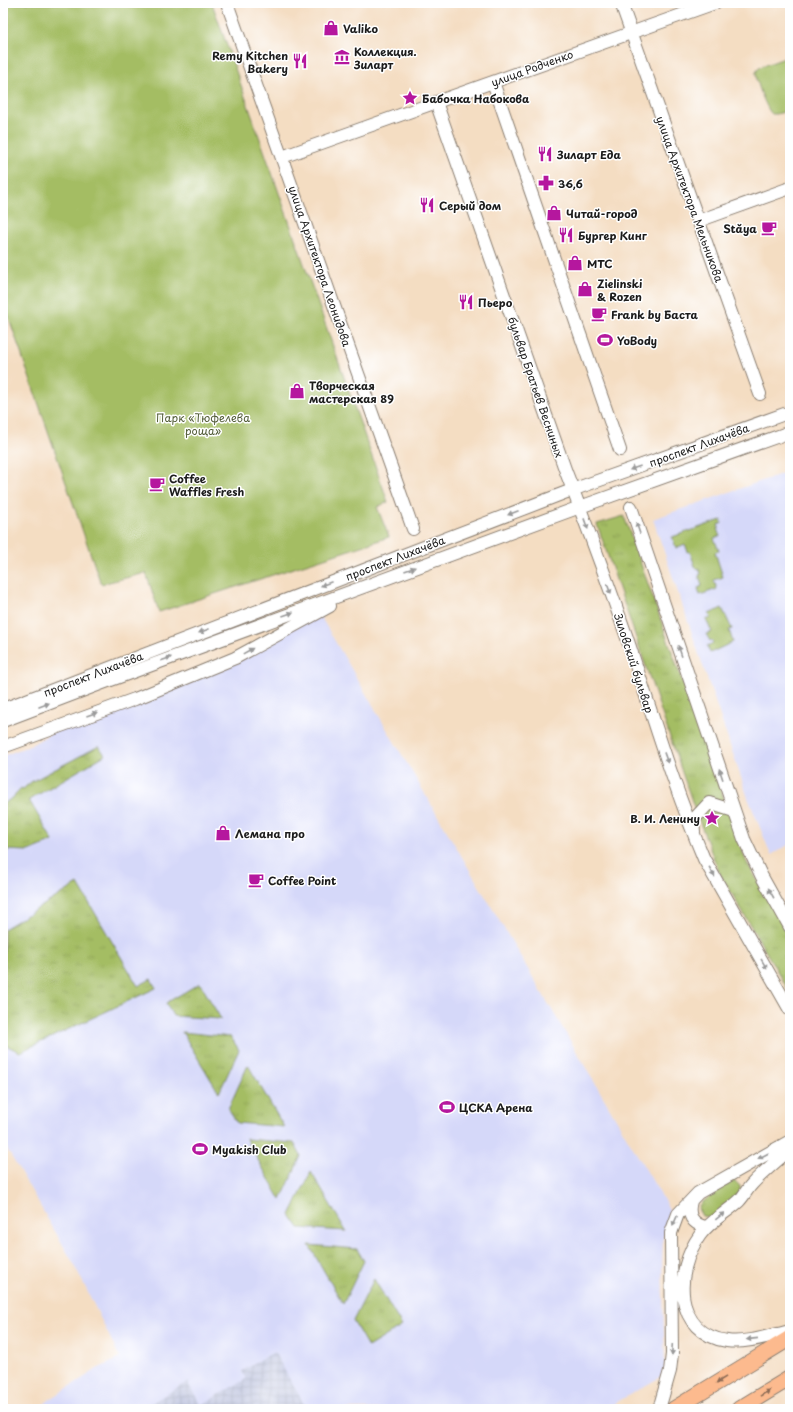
<svg xmlns="http://www.w3.org/2000/svg" width="793" height="1412" font-family="'Playpen Sans',sans-serif">
  <defs>
    <pattern id="industrial-grid" width="8" height="8" patternUnits="userSpaceOnUse"><rect width="8" height="8" fill="#bdc3de"/><path d="M0 4h8M4 0v8" fill="none" stroke="#a2a7be"/></pattern>
    <pattern id="grass-tufts" width="24" height="20" patternUnits="userSpaceOnUse"><rect width="24" height="20" fill="#a4bd63"/><path d="M3 7l-1-3M5 7V3M7 7l1-3M15 17l-1-3M17 17v-4M19 17l1-3" fill="none" stroke="#8da255"/></pattern>
  </defs>
  <rect width="100%" height="100%" fill="#fff"/>
  <filter id="ink" filterUnits="userSpaceOnUse"><feTurbulence type="fractalNoise" baseFrequency=".025" numOctaves="2"/><feDisplacementMap in="SourceGraphic" scale="8" xChannelSelector="R" yChannelSelector="G"/><feConvolveMatrix kernelMatrix="1 2 1 2 8 2 1 2 1" color-interpolation-filters="sRGB"/></filter>
  <filter id="wash" filterUnits="userSpaceOnUse"><feTurbulence type="fractalNoise" baseFrequency=".012" numOctaves="4" result="noise"/><feDisplacementMap in="SourceGraphic" scale="16" xChannelSelector="R" yChannelSelector="G"/><feGaussianBlur stdDeviation="0.9" result="paint"/><feColorMatrix in="noise" values="0 0 0 0 0 0 0 0 0 0 0 0 0 0 0 0 0 1.4 0 .05"/><feComposite in="paint" operator="in"/></filter>
  <g filter="url(#wash)">
    <rect width="100%" height="100%" fill="#f4ddc2"/>
    <path fill="#d5d8f9" d="M790 471V844L771 855 748 798 653 519Z
      M319 614 672 1214 663 1238 662 1263 665 1370 662 1376 605 1409H38L49 1400 97 1369 120 1358 74 1264 3 1142V756L31 745 53 732 140 700Z"/>
    <path fill="url(#industrial-grid)" d="M274 1352 307 1409H141L187 1382 201 1405 246 1379 242 1371Z"/>
    <path fill="url(#grass-tufts)" stroke="#606c40" d="M624 516 746 861 790 936V993L719 872 695 810 597 524Z
      M99 746 105 755 29 800 53 841 29 851 3 850V804L15 796 14 795 21 788 23 789 31 782Z
      M78 884 138 986 151 979 156 988 20 1052 3 1044 4 929Z
      M200 983 221 1019 173 1016 166 1003Z
      M182 1032 231 1037 239 1050 219 1093Z
      M248 1065 284 1127 237 1123 228 1109Z
      M246 1139 294 1143 301 1156 281 1200Z
      M311 1172 346 1231 299 1228 290 1215Z
      M731 1181 736 1182 740 1186V1193L711 1217 702 1216 698 1209 700 1204Z
      M309 1245 357 1249 364 1261 343 1304Z
      M374 1279 402 1326 368 1347 353 1321Z"/>
    <path fill="#a4bd63" stroke="#606c40" d="M3 3H212L388 502 377 507 389 537 159 612 146 573 101 584 3 301Z
      M790 56V110L777 114H772C766 109 755 79 756 72L760 67Z
      M721 520 722 523 718 525 719 528 717 529 720 536 714 538 719 551 715 552 723 577 714 580 717 589 700 595 698 588 702 586 699 575 701 574 699 568 696 569 690 552H688L685 544 676 548 672 537Z
      M722 608 732 629 729 630 733 642 710 653 707 646 713 643 712 640 710 641 706 634 712 632 706 620 711 618 709 614Z"/>
  </g>
  <g filter="url(#ink)">
    <g fill="none" stroke-linecap="round" stroke-linejoin="round">
      <defs>
        <path id="minor" d="M227 3 413 529
          M621 3 760 394
          M493 82 620 450
          M436 102 566 472C587 526 607 580 626 635 651 710 673 786 704 859L790 1010
          M282 157 715 3
          M698 221 790 188
          M631 507 744 839 761 875 790 927
          M3 709 572 490 790 412
          M3 721 103 683 580 507 790 432
          M3 747 135 699 235 658 330 606
          M694 832 693 820 709 803 734 811
          M790 1149C777 1161 763 1172 752 1184 747 1189 744 1196 739 1201 726 1213 710 1221 700 1235 674 1271 673 1333 727 1341 745 1344 772 1335 790 1331
          M691 1201C687 1215 692 1224 706 1227
          M659 1409 670 1371 672 1354 671 1233 678 1214 698 1193 790 1141"/>
        <path id="major" d="M674 1409 790 1338
          M739 1409 790 1378"/>
      </defs>
      <use href="#minor" stroke="#887c6f" stroke-width="14"/>
      <use href="#major" stroke="#887c6f" stroke-width="17"/>
      <use href="#minor" stroke="#fff" stroke-width="12"/>
      <use href="#major" stroke="#fcba8e" stroke-width="15"/>
    </g>
    <defs><path id="oneway-solid" d="M-6-.8H1V-3.2L6.5 0L1 3.2V.8H-6Z"/></defs>
    <g fill="#999">
      <use href="#oneway-solid" transform="translate(635 468) rotate(160)"/>
      <use href="#oneway-solid" transform="translate(513 513) rotate(159)"/>
      <use href="#oneway-solid" transform="translate(586 524) rotate(70)"/>
      <use href="#oneway-solid" transform="translate(638 528) rotate(-109)"/>
      <use href="#oneway-solid" transform="translate(410 569) rotate(-20)"/>
      <use href="#oneway-solid" transform="translate(326 584) rotate(159)"/>
      <use href="#oneway-solid" transform="translate(609 589) rotate(70)"/>
      <use href="#oneway-solid" transform="translate(288 614) rotate(-20)"/>
      <use href="#oneway-solid" transform="translate(204 631) rotate(159)"/>
      <use href="#oneway-solid" transform="translate(248 651) rotate(-29)"/>
      <use href="#oneway-solid" transform="translate(680 651) rotate(-109)"/>
      <use href="#oneway-solid" transform="translate(166 659) rotate(-20)"/>
      <use href="#oneway-solid" transform="translate(44 705) rotate(-21)"/>
      <use href="#oneway-solid" transform="translate(92 714) rotate(-20)"/>
      <use href="#oneway-solid" transform="translate(666 758) rotate(70)"/>
      <use href="#oneway-solid" transform="translate(721 774) rotate(-109)"/>
      <use href="#oneway-solid" transform="translate(712 872) rotate(61)"/>
      <use href="#oneway-solid" transform="translate(771 893) rotate(-119)"/>
      <use href="#oneway-solid" transform="translate(764 964) rotate(60)"/>
      <use href="#oneway-solid" transform="translate(763 1156) rotate(152)"/>
      <use href="#oneway-solid" transform="translate(720 1216) rotate(-39)"/>
      <use href="#oneway-solid" transform="translate(675 1221) rotate(113)"/>
      <use href="#oneway-solid" transform="translate(752 1339) rotate(174)"/>
      <use href="#oneway-solid" transform="translate(672 1350) rotate(93)"/>
    </g>
    <g fill="#8c6b55">
      <use href="#oneway-solid" transform="translate(721 1380) rotate(148)"/>
      <use href="#oneway-solid" transform="translate(765 1393) rotate(-32)"/>
    </g>
  </g>
  <defs>
    <symbol id="shop-bare" viewBox="-9 -9 18 18"><path d="M-5-2.5h2.3a2.7 3.5 0 0 1 5.4 0H5L5.5 6h-11ZM-1.5-2.5h3a1.5 2.3 0 0 0-3 0Z" fill="#b5179e" stroke="#fff" stroke-width="2.5" paint-order="stroke"/></symbol>
    <symbol id="museum-bare" viewBox="-9 -9 18 18"><path d="M0-6L6-3V-2H-6V-3ZM-5-1h2V3h-2ZM-1-1h2V3h-2ZM3-1h2V3H3ZM-6 4H6V6H-6Z" fill="#b5179e" stroke="#fff" stroke-width="2.5" paint-order="stroke"/></symbol>
    <symbol id="restaurant-bare" viewBox="-9 -9 18 18"><path d="M-5-6h1v4h1v-4h1v4h1v-4h1v5L-1.5 .5V6h-2V.5L-5-1ZM5-6V6H3V1.5H1.5Q1.5-4 5-6Z" fill="#b5179e" stroke="#fff" stroke-width="2.5" paint-order="stroke"/></symbol>
    <symbol id="sight-bare" viewBox="-9 -9 18 18"><path d="M0-6L1.8-2.2L6-1.7L2.9 1.2L3.7 5.4L0 3.3L-3.7 5.4L-2.9 1.2L-6-1.7L-1.8-2.2Z" fill="#b5179e" stroke="#fff" stroke-width="2.5" paint-order="stroke"/></symbol>
    <symbol id="pharmacy-bare" viewBox="-9 -9 18 18"><path d="M-2-6h4v4h4v4h-4v4h-4v-4h-4v-4h4Z" fill="#b5179e" stroke="#fff" stroke-width="2.5" paint-order="stroke"/></symbol>
    <symbol id="cafe-bare" viewBox="-9 -9 18 18"><path d="M-5.5-4.5H6V0H3Q3 3.5 0 3.5H-2.5Q-5.5 3.5-5.5 0ZM3-3.2v2h1.7v-2ZM-6 4.5H4V6H-6Z" fill="#b5179e" stroke="#fff" stroke-width="2.5" paint-order="stroke"/></symbol>
    <symbol id="stadium-bare" viewBox="-9 -9 18 18"><path d="M0-5a6.5 5 0 1 0 0 10a6.5 5 0 1 0 0-10ZM-3.5-1.8h7v3.6h-7Z" fill="#b5179e" stroke="#fff" stroke-width="2.5" paint-order="stroke"/></symbol>
  </defs>
  <g fill-rule="evenodd">
    <use href="#shop-bare" x="320" y="17" width="22" height="22"/>
    <use href="#museum-bare" x="331" y="46" width="22" height="22"/>
    <use href="#restaurant-bare" x="289" y="50" width="22" height="22"/>
    <use href="#sight-bare" x="399" y="87" width="22" height="22"/>
    <use href="#restaurant-bare" x="534" y="143" width="22" height="22"/>
    <use href="#pharmacy-bare" x="535" y="172" width="22" height="22"/>
    <use href="#restaurant-bare" x="416" y="194" width="22" height="22"/>
    <use href="#shop-bare" x="543" y="202" width="22" height="22"/>
    <use href="#cafe-bare" x="758" y="217" width="22" height="22"/>
    <use href="#restaurant-bare" x="555" y="224" width="22" height="22"/>
    <use href="#shop-bare" x="564" y="252" width="22" height="22"/>
    <use href="#shop-bare" x="574" y="278" width="22" height="22"/>
    <use href="#restaurant-bare" x="455" y="291" width="22" height="22"/>
    <use href="#cafe-bare" x="588" y="303" width="22" height="22"/>
    <use href="#stadium-bare" x="594" y="329" width="22" height="22"/>
    <use href="#shop-bare" x="286" y="380" width="22" height="22"/>
    <use href="#cafe-bare" x="146" y="473" width="22" height="22"/>
    <use href="#sight-bare" x="701" y="807" width="22" height="22"/>
    <use href="#shop-bare" x="212" y="822" width="22" height="22"/>
    <use href="#cafe-bare" x="245" y="869" width="22" height="22"/>
    <use href="#stadium-bare" x="436" y="1096" width="22" height="22"/>
    <use href="#stadium-bare" x="189" y="1138" width="22" height="22"/>
  </g>
  <g text-anchor="middle" dominant-baseline="central" stroke-width="3" stroke-linejoin="round" paint-order="stroke">
    <g font-size="11" font-weight="bold" fill="#1c1c1c" stroke="#fff" text-anchor="start">
      <text x="343" y="28">Valiko</text>
      <text x="354" y="51">Коллекция.<tspan x="354" dy="13">Зиларт</tspan></text>
      <text x="288" y="55" text-anchor="end">Remy Kitchen<tspan x="288" dy="13">Bakery</tspan></text>
      <text x="422" y="98">Бабочка Набокова</text>
      <text x="557" y="154">Зиларт Еда</text>
      <text x="558" y="183">36,6</text>
      <text x="439" y="205">Серый дом</text>
      <text x="566" y="213">Читай-город</text>
      <text x="757" y="228" text-anchor="end">Stăya</text>
      <text x="578" y="235">Бургер Кинг</text>
      <text x="587" y="263">МТС</text>
      <text x="597" y="283">Zielinski<tspan x="597" dy="13">&amp; Rozen</tspan></text>
      <text x="478" y="302">Пьеро</text>
      <text x="611" y="314">Frank by Баста</text>
      <text x="617" y="340">YoBody</text>
      <text x="309" y="385">Творческая<tspan x="309" dy="13">мастерская 89</tspan></text>
      <text x="169" y="478">Coffee<tspan x="169" dy="13">Waffles Fresh</tspan></text>
      <text x="700" y="818" text-anchor="end">В. И. Ленину</text>
      <text x="235" y="833">Лемана про</text>
      <text x="268" y="880">Coffee Point</text>
      <text x="459" y="1107">ЦСКА Арена</text>
      <text x="212" y="1149">Myakish Club</text>
    </g>
    <g font-size="11" fill="#1c1c1c" stroke="#fff">
      <text transform="translate(532 68) rotate(-20)">улица Родченко</text>
      <text transform="translate(690 199) rotate(70)">улица Архитектора Мельникова</text>
      <text transform="translate(320 266) rotate(71)">улица Архитектора Леонидова</text>
      <text transform="translate(536 387) rotate(71)">бульвар Братьев Весниных</text>
      <text transform="translate(699 445) rotate(-20)">проспект Лихачёва</text>
      <text transform="translate(395 558) rotate(-21)">проспект Лихачёва</text>
      <text transform="translate(634 663) rotate(72)">Зиловский бульвар</text>
      <text transform="translate(93 674) rotate(-21)">проспект Лихачёва</text>
    </g>
    <g font-size="11" fill="#525c38" stroke="#fff">
      <text x="203" y="417">Парк «Тюфелева<tspan x="203" dy="13">роща»</tspan></text>
    </g>
  </g>
  <rect width="793" height="1412" fill="none" stroke="#fff" stroke-width="16"/>
</svg>
